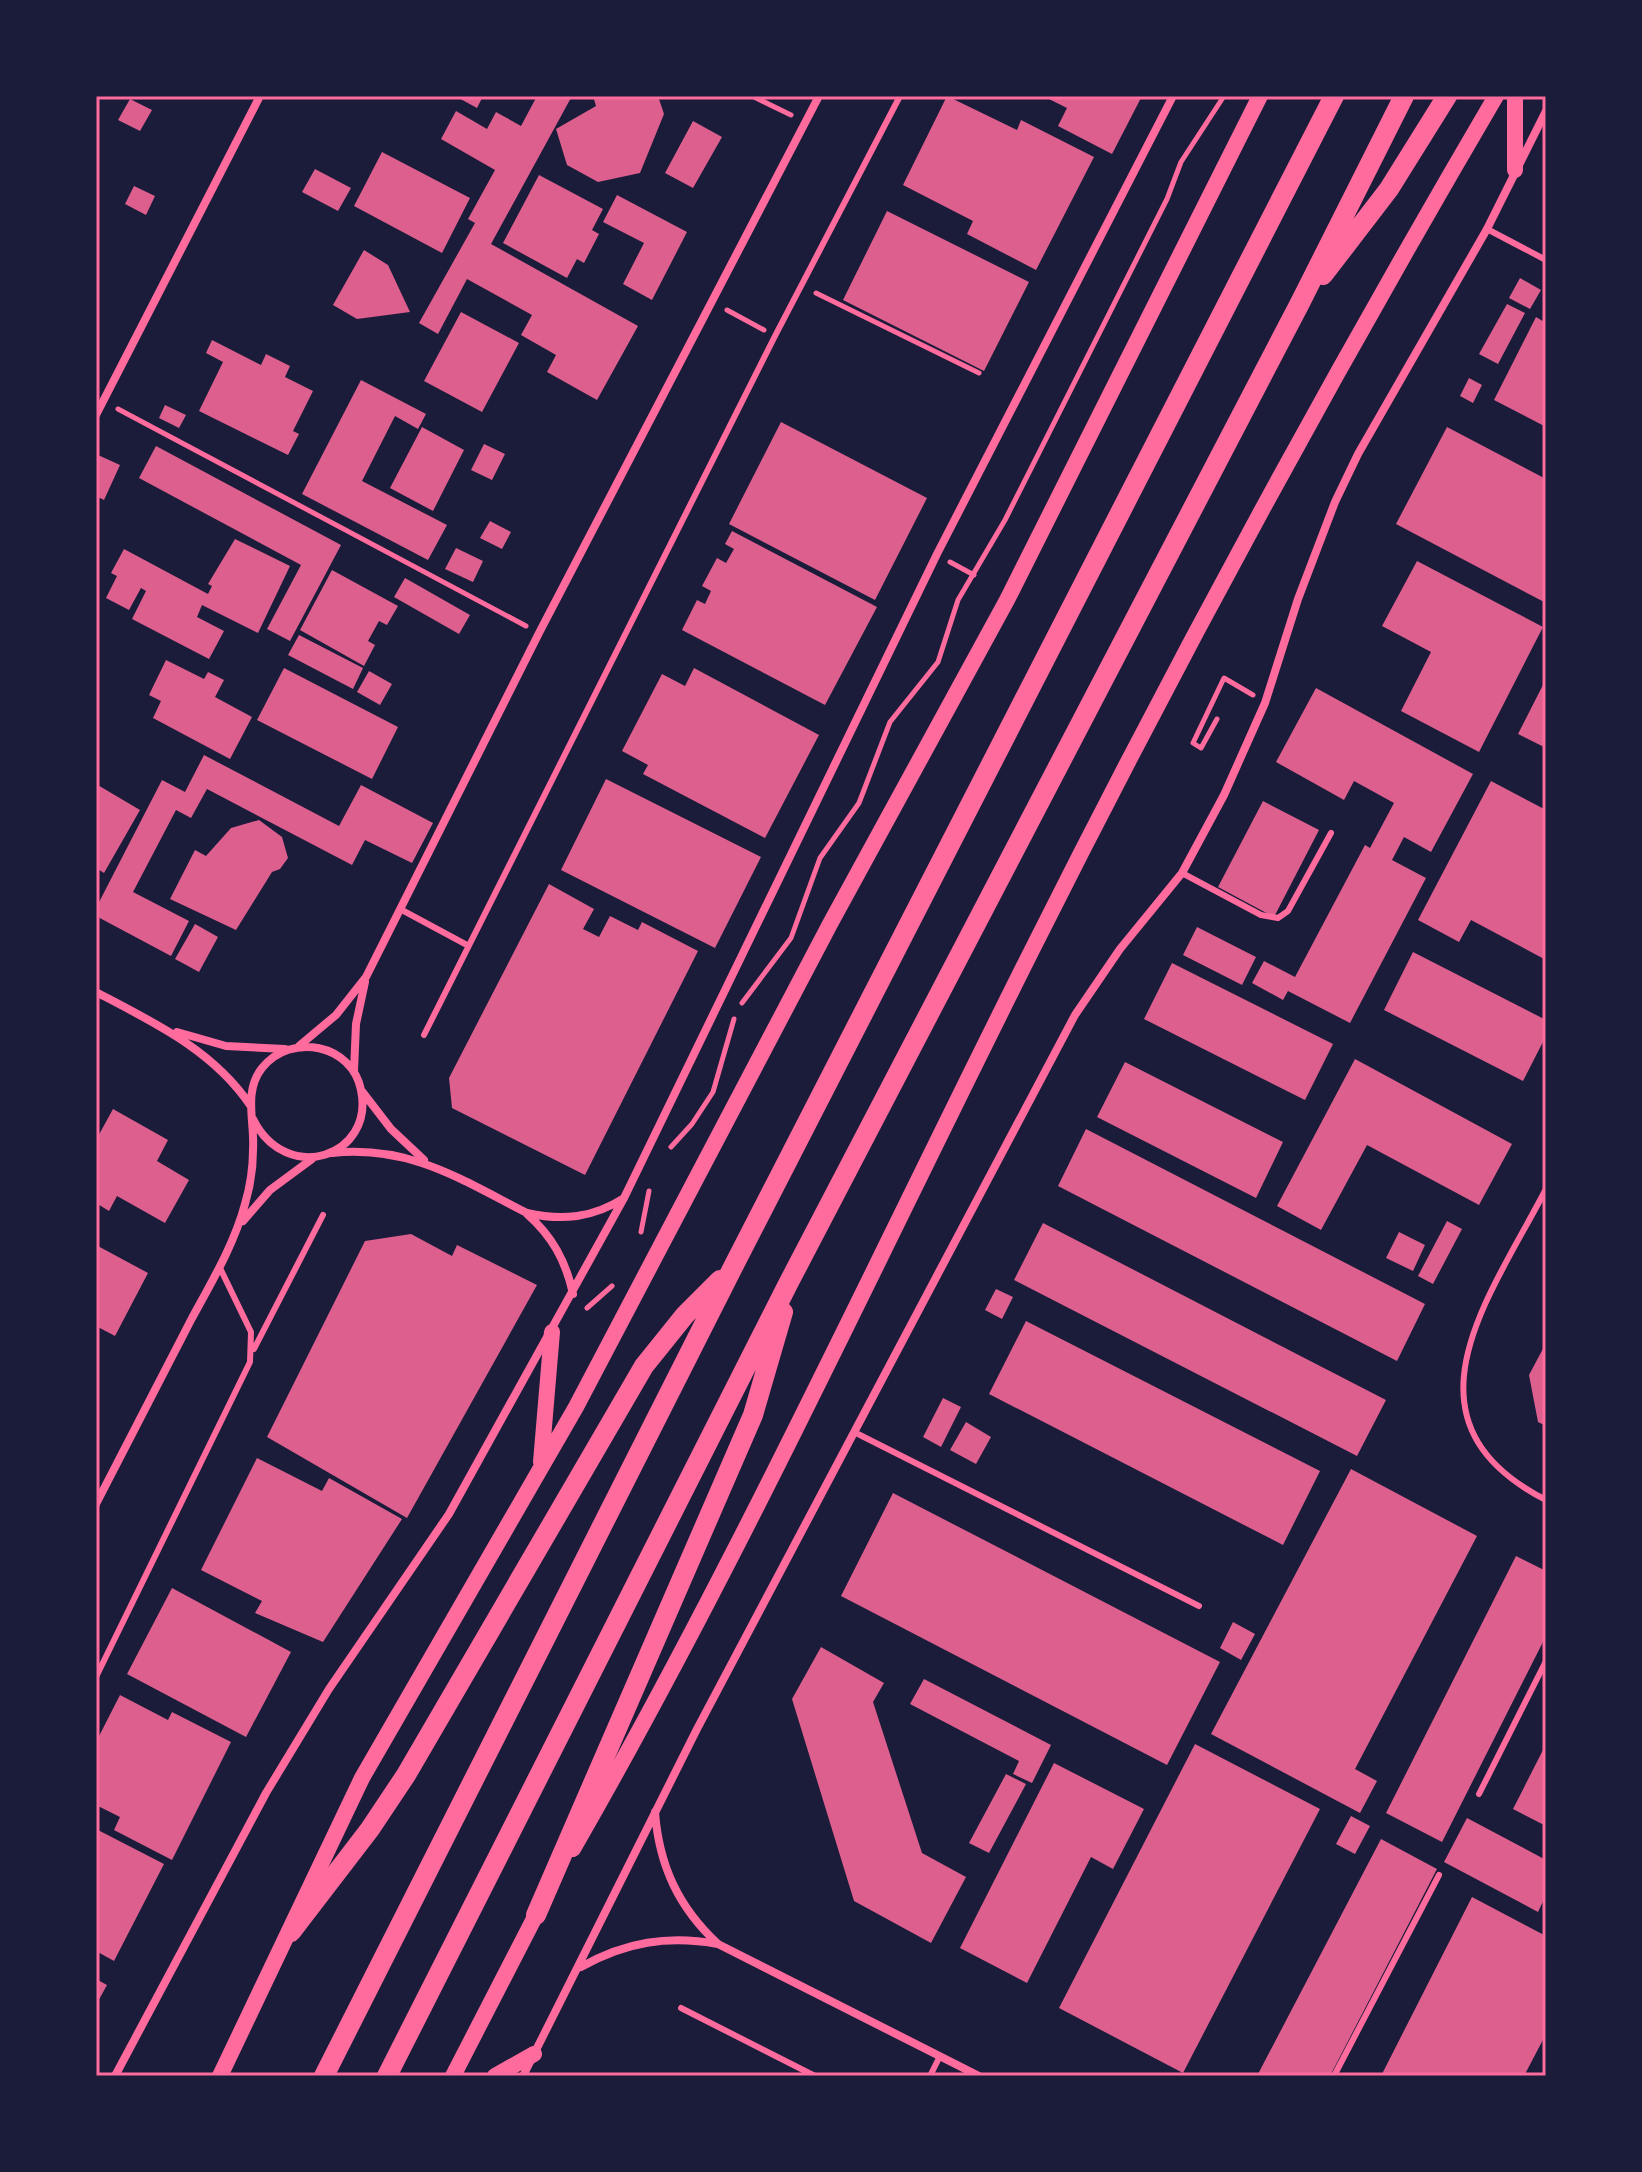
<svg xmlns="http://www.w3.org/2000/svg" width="1642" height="2172" font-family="Inter,sans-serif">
  <rect width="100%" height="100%" fill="#1b1b3a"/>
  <path fill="#dd5f8e" d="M455 96H483L477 108Z
    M537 96H572L491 244 638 326 597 400 547 372 556 355 521 335 532 315 467 279 438 334 419 323 475 223 468 219 495 170 441 139 456 111 487 129 496 112 521 126Z
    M593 96H658L664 114 640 173 598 182 567 165 556 129 596 106Z
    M947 96 1017 130 1021 120 1094 157 1036 270 967 234 973 221 903 185Z
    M1043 96H1142L1112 154 1058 126 1067 108Z
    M130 99 152 110 140 131 118 120Z
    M693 121 722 137 693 188 665 173Z
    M382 152 470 198 442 253 354 206Z
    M315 169 351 188 338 211 302 192Z
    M539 175 603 209 592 230 599 234 584 263 577 259 567 278 503 243Z
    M134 186 155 196 146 215 125 204Z
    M617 195 687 232 652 300 623 284 644 243 603 222Z
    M887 211 1029 282 984 371 843 300Z
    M364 250 388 265 410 312 357 319 333 305Z
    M1520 278 1541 290 1530 309 1509 298Z
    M1507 304 1525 313 1498 364 1479 354Z
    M461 312 519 343 482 412 424 381Z
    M1536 317 1546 323V427L1494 400Z
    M212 340 261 365 266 354 290 366 285 377 313 391 293 431 299 434 288 455 199 411 223 362 206 353Z
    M1469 378 1482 385 1473 403 1460 396Z
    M361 380 426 414 418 429 395 416 362 481 447 525 428 560 302 494Z
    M165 405 186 415 179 428 159 418Z
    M781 422 927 498 875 600 729 524Z
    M422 427 464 450 433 511 390 488Z
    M1447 427 1546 479V603L1396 524Z
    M484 444 505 454 492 480 471 470Z
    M156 446 341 545 290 641 267 629 301 565 139 478Z
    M98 455 120 465 104 500 96 496Z
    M490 521 511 532 502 549 480 538Z
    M732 531 877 607 825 705 682 630 697 600 705 604 711 591 702 586 717 558 726 563 734 549 725 544Z
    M235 539 290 566 258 633 202 605 197 617 224 631 209 659 132 619 146 591 141 588 129 610 106 598 117 576 111 573 124 549 208 594 212 586 208 584Z
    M456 548 483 561 473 582 445 569Z
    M1417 561 1543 627 1479 752 1401 711 1431 652 1382 626Z
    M332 570 398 606 387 625 379 621 368 641 375 645 364 666 300 630Z
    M405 578 470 615 459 634 394 597Z
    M299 635 363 668 353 689 288 655Z
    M166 660 204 679 208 672 224 680 215 697 252 717 230 759 153 718 161 701 149 695Z
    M284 668 398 727 372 779 257 720Z
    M694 668 819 735 765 838 643 774 648 765 622 751 662 674 685 686Z
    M369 671 392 684 380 705 357 692Z
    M1546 679V748L1518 734Z
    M1316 688 1473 774 1431 852 1404 837 1392 860 1426 878 1350 1023 1288 991 1283 1000 1252 983 1264 961 1295 977 1365 845 1370 848 1394 803 1354 781 1344 800 1276 762Z
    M204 755 339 826 361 785 433 823 412 863 365 840 352 865 207 789 191 818 176 810 133 892 189 921 171 956 96 916V908L162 780 185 792Z
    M606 779 761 857 715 948 561 870Z
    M1491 781 1546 810V960L1471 920 1459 942 1418 920Z
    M96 784 140 810 104 873 96 868Z
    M1263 801 1319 830 1274 917 1218 887Z
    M259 820 282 837 288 858 280 869 272 872 236 930 170 899 195 850 206 856 231 828Z
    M549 884 594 909 583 929 599 937 610 916 638 930 642 922 698 951 585 1175 452 1108 449 1078Z
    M195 924 218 937 199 972 175 959Z
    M1197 927 1256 957 1242 985 1183 955Z
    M1413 952 1546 1020V1036L1523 1081 1384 1010Z
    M1172 963 1333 1044 1305 1100 1144 1019Z
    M1355 1059 1512 1144 1479 1205 1367 1145 1321 1230 1277 1206Z
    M1125 1062 1283 1142 1256 1198 1097 1117Z
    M113 1109 168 1140 157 1161 189 1180 165 1223 117 1196 109 1211 96 1203V1140Z
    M1086 1129 1425 1304 1397 1361 1058 1186Z
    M1447 1221 1462 1229 1433 1284 1418 1276Z
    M1043 1223 1386 1400 1357 1456 1014 1280Z
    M1399 1232 1425 1245 1413 1271 1386 1258Z
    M411 1234 452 1256 457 1245 537 1285 407 1518 267 1437 365 1241Z
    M96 1245 148 1273 115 1336 96 1326Z
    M996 1289 1013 1297 1002 1319 985 1310Z
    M1026 1321 1320 1471 1283 1545 989 1394Z
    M1546 1343V1426L1538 1422 1529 1375Z
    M943 1398 961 1407 941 1447 923 1437Z
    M966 1422 991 1437 976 1464 950 1450Z
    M257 1458 322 1491 329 1478 402 1519 323 1642 255 1613 262 1601 201 1570Z
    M1351 1469 1477 1536 1355 1769 1377 1781 1360 1813 1211 1734Z
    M893 1493 1220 1662 1167 1765 841 1596Z
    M1516 1556 1546 1571V1636L1442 1842 1386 1813Z
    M172 1588 291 1652 246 1737 127 1674Z
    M1233 1622 1255 1634 1241 1660 1220 1648Z
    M821 1647 884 1683 873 1702 922 1853 966 1877 931 1943 854 1901 792 1699Z
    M924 1679 1051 1745 1032 1783 1013 1774 1019 1761 910 1704Z
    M120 1695 168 1720 172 1712 231 1742 172 1860 114 1830 120 1817 96 1805V1742Z
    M1195 1744 1320 1809 1183 2073 1059 2008Z
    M1546 1744V1826L1513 1809Z
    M1054 1763 1144 1809 1113 1869 1091 1857 1027 1983 960 1948Z
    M1006 1774 1026 1784 989 1853 969 1843Z
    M1351 1816 1370 1826 1355 1854 1336 1844Z
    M1467 1818 1546 1860V1895L1538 1912 1444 1862Z
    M96 1829 164 1864 114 1961 96 1951Z
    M1381 1839 1437 1869 1330 2076H1257Z
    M1472 1897 1546 1936V2034L1524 2076H1381Z
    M96 1979 107 1985 96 2005Z"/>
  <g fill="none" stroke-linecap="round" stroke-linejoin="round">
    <path stroke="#ff6b9d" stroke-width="5" d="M752 96 791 115
      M816 293 979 373
      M727 310 764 330
      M118 409 526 626
      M950 562 974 575
      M1217 719 1201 748 1193 743 1224 678 1253 695
      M742 1003 791 938 820 858 859 803 890 722 938 662 958 600 1005 520 1167 199 1181 162 1224 96
      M671 1147 692 1124 713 1092 734 1019
      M641 1232 649 1191
      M587 1308 612 1286"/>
    <path stroke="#ff6b9d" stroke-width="6" d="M1487 229 1546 260
      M1182 873 1261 915 1278 918 1288 911 1331 833
      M400 909 467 945
      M424 1035 775 336 900 96
      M1546 1189C1490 1297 1392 1421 1546 1500
      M254 1349 323 1215
      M854 1432 1199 1606
      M96 1677 250 1362 251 1332 220 1268
      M1479 1794 1546 1661
      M681 2008 815 2076
      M930 2076 940 2056
      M1334 2076 1439 1875"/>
    <path stroke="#ff6b9d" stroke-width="8" d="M96 415 260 96
      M96 992C153 1022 213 1050 250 1105
      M177 1032 226 1046 285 1049
      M299 1046 336 1015 366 977 539 633 819 96
      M354 1071 356 1024 365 982
      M361 1090 391 1129 424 1160
      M332 1153C410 1145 460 1179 527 1213 562 1221 593 1218 624 1198
      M527 1214C552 1236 566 1261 573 1294
      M243 1221 270 1190 312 1159
      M96 1504C128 1442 160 1381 191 1320 211 1283 234 1245 245 1204 250 1187 253 1168 253 1150 255 1122 243 1092 262 1068 291 1032 352 1044 361 1090 375 1157 286 1186 253 1119
      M655 1812C659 1866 679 1908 718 1944L979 2076
      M581 1967C625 1942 668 1935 718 1944
      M115 2076 266 1793 329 1689 449 1514 624 1198 937 554 1173 96
      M523 2076 697 1729 1075 1015 1120 949 1182 873 1224 795 1265 703 1298 599 1335 502 1358 454 1487 229 1546 111"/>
    <path stroke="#ff6b9d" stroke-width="16" d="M1515 96V170
      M541 1462 552 1332
      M573 1849C742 1555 883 1246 1035 944 1179 657 1333 374 1496 96
      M220 2076 362 1778 576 1407 830 924 1007 600 1260 96
      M453 2076 540 1907
      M495 2076 534 2054"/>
    <path stroke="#ff6b9d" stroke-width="20" d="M1323 275 1389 189 1447 96
      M536 1915 753 1415 783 1312
      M291 1932 370 1829 406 1775 644 1366 685 1315 720 1280
      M324 2076 732 1269 1334 96
      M387 2076 788 1284 1300 303 1404 96"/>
  </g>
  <rect width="1642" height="2172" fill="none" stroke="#1b1b3a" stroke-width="196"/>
  <rect x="98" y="98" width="1446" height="1976" fill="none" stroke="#ff6b9d" stroke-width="3"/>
</svg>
